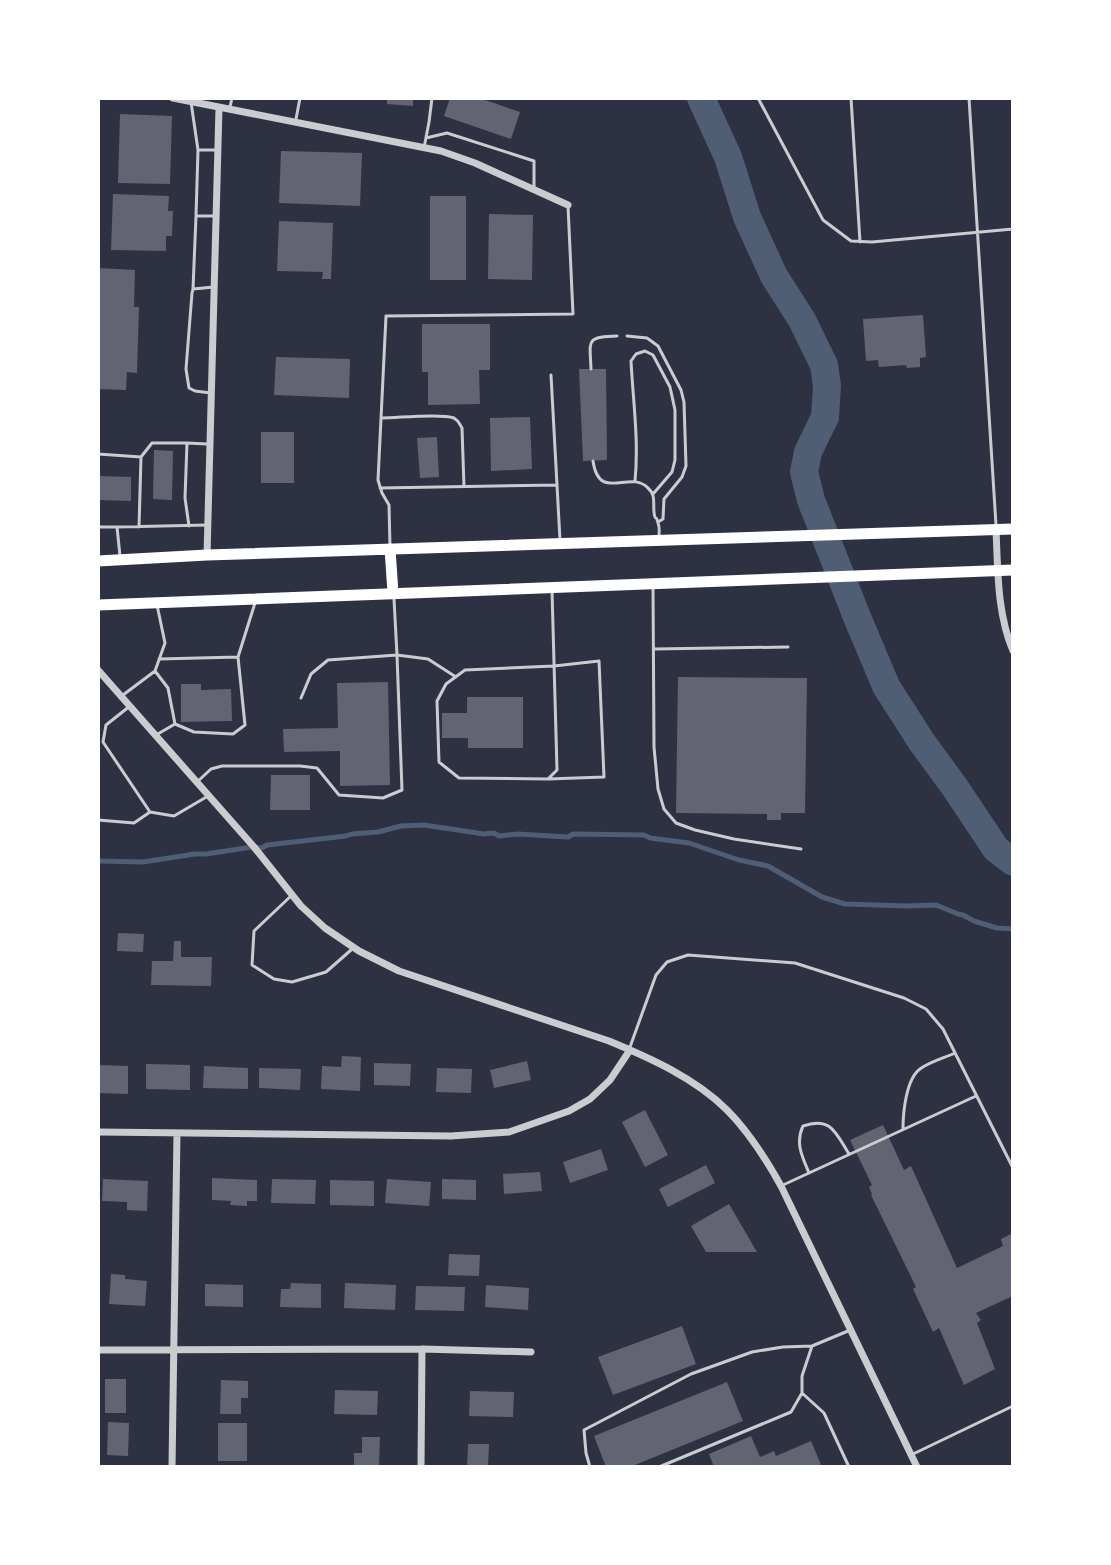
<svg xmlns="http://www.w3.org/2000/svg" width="1111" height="1565" font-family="'IBM Plex Sans',sans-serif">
  <rect width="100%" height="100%" fill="#2d3142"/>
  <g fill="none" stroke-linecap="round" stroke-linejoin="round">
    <path stroke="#4f5d75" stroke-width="5" d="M98 861 143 862 195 854H206L252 847 262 848 267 845 346 836 352 834 378 832 401 826 424 825 484 834 494 833 499 836 517 834 568 837 573 834 644 835 650 838 689 843 739 860 768 866 822 897 845 904 907 906 936 905 958 914 963 915 974 921 997 928 1013 929"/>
    <path stroke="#4f5d75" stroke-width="28" d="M701 98 728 157 747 217 774 276 802 320 824 365 827 386 825 417 808 452 804 472 811 500 857 617 886 686 921 741 954 786 996 849 1013 862"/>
  </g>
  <path fill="#626471" d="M387 98H413V106L387 104Z
    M450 98H479L520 112 511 139 444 116Z
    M120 114 172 116 170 184 118 183Z
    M281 151 362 153 360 206 279 203Z
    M113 194 169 196 168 211H173L172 236H166V251L111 250Z
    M430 196H466V280H430Z
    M489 214 533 215 532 280 488 279Z
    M279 221 333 223 331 279H322L323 272 277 271Z
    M98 268 135 270 134 307H139L137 373 127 372 126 390 98 389Z
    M923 315 926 357 920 358V367L907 368 906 365 879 367 878 360 866 361 863 319Z
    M422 324H490V370H479L480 404 428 405V372H422Z
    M276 357 350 359 349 398 274 395Z
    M579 369H606L607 460 583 461Z
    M530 417 532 469 491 471 490 418Z
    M261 432H294V483H261Z
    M437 437 439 477 420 478 417 438Z
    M154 450 173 451 172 500 153 499Z
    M98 476 131 477V501L98 500Z
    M678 677 807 678 805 813H781V820H767V814L676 813Z
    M388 682 390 785 340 786V751L284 752 283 729 338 728 337 683Z
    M181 684H201V690L231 689 232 721 181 722Z
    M467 697H523V748H468V738H442V713H467Z
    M271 775H310V810H270Z
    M118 933 144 934 143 952 117 951Z
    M174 941H181V957H212L211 986 151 985 152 961H173Z
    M342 1056 361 1057 360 1091 321 1089 322 1066 341 1067Z
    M527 1061 531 1080 494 1088 490 1070Z
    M374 1063 411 1064 410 1086 374 1085Z
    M146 1064 190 1065V1090L146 1089Z
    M98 1065 128 1066V1094L98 1093Z
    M204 1066 248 1068V1089L203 1088Z
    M259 1068 301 1069 300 1090 259 1088Z
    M437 1068 472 1069 471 1093 436 1092Z
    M645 1110 668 1155 645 1167 622 1122Z
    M883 1125 904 1170 911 1166 957 1268 1003 1246 1001 1239 1013 1233V1296L976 1313 981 1320 977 1323 995 1369 964 1385 939 1328 933 1332 913 1289 916 1287 871 1195 872 1194 869 1187 872 1185 850 1140Z
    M601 1149 608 1170 570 1183 563 1162Z
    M706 1165 715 1183 668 1207 659 1189Z
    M540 1172 542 1191 504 1194 503 1174Z
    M212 1178 257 1180V1201H247V1206L230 1205 231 1201 212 1200Z
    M103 1179 148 1181 147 1211 127 1210V1202L102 1201Z
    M272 1179 316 1180 315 1204 271 1203Z
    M387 1179 431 1182 429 1206 385 1203Z
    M442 1179 476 1180V1200L442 1199Z
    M330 1180 374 1181V1206L330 1205Z
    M729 1204 757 1252H706L691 1226Z
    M449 1254 480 1255 479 1276 448 1275Z
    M111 1274 125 1275V1279L147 1281 145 1306 109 1304Z
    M291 1283 321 1284V1308L280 1307 281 1289H290Z
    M345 1283 396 1285 395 1310 344 1308Z
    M205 1284 243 1285V1307L205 1306Z
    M486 1285 529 1288 528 1310 485 1307Z
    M416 1286 465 1287 464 1311 415 1310Z
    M682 1326 696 1364 613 1395 598 1357Z
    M105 1379H126V1413H105Z
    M221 1380 248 1381V1398H241V1414H220Z
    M727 1382 743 1421 630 1467H606L594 1436Z
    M335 1390 378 1391 377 1415 334 1414Z
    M470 1391 514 1392 513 1417 469 1416Z
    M108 1422 129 1423 128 1456 107 1455Z
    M218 1423H247V1461H218Z
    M751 1436 760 1457 774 1451 776 1456 811 1441 822 1467H714L709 1454Z
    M362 1437H380L379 1467H354V1453H362Z
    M468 1444H489L488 1467H467Z"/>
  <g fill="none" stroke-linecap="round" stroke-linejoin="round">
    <path stroke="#caccd0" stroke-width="3" d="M758 98 823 220 851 241 872 242 1013 229
      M851 98 860 242
      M969 98 996 525
      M191 102 198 150
      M230 107 232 98
      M296 119 300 98
      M426 138 447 133 534 161V190
      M424 148 429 122 432 98
      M196 216 198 150H217
      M193 289 196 216H216
      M627 336 647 338 658 346 681 390 684 402 686 466 682 477 664 499 663 519 658 522
      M591 369C590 340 585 337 617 336
      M551 375 560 540
      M211 393 195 391 189 388 186 369 192 293 193 289 214 287
      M382 418C398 418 441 413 454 418 459 421 459 423 462 428L464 487
      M187 443 207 444
      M98 454 141 457 139 527
      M141 457 152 443H187L185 498 189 526
      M593 461C599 503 630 469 648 488 656 495 653 503 654 512 655 523 656 513 658 523 660 528 659 532 659 536
      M635 481C639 440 633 401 631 361L636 354 645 351 653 355 670 387 675 410V460L672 472 653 494
      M380 488 557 485
      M98 527H117
      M390 546 389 505 382 493 378 480 386 316 573 314 568 206
      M120 556 117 527 208 525
      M653 587 654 747 658 789 664 809 676 823 695 830 734 839 801 849
      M394 599 397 655 428 659 456 677
      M654 649 788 647
      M159 659 238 657
      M155 671 165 643 157 605
      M123 695 155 671 168 688 175 724 156 735
      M175 724 194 732 233 734 245 725 238 657 255 603
      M548 779 604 777 599 661 554 666 465 670 446 684 437 701 439 762 459 778 548 779 557 770 552 591
      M197 782 211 769 222 766H300L317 768 339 795 383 798 402 790 397 655 328 660 311 674 301 698
      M150 812 174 816 208 796
      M98 820 134 823 150 812 103 742 106 725 130 706
      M292 895 254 931 252 965 274 979 292 982 326 972 351 950
      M630 1047 656 975 667 962 688 955 795 963 904 998 926 1009 943 1029 1013 1168
      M903 1129C903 1113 906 1079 920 1069 929 1062 944 1058 955 1053
      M809 1173C802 1156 795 1143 803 1126 831 1116 836 1133 849 1154
      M783 1185 976 1096
      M802 1393 824 1413 849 1467
      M911 1455 1013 1406
      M590 1467 586 1453 584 1430 691 1374 752 1352 783 1347 812 1346 848 1331
      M659 1467 791 1412 802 1393V1376L812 1346"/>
    <path stroke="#caccd0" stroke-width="7" d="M173 98 441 151 475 163 568 205
      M996 530C998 571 997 613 1013 651
      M207 555 219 108
      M98 670 254 847 301 906 325 928 359 951 399 971 609 1041C650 1058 695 1078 727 1110 749 1132 766 1159 781 1186L917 1467
      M98 1132 451 1136 509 1132 569 1111 590 1099 610 1080 630 1050
      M98 1350 422 1349 531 1352
      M172 1467 177 1133
      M421 1467 422 1349"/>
    <path stroke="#fff" stroke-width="11" d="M390 549 393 593
      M98 561 207 555 1013 529
      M98 605 1013 570"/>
  </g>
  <rect width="1111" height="1565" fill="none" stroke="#ffffff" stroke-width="200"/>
</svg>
